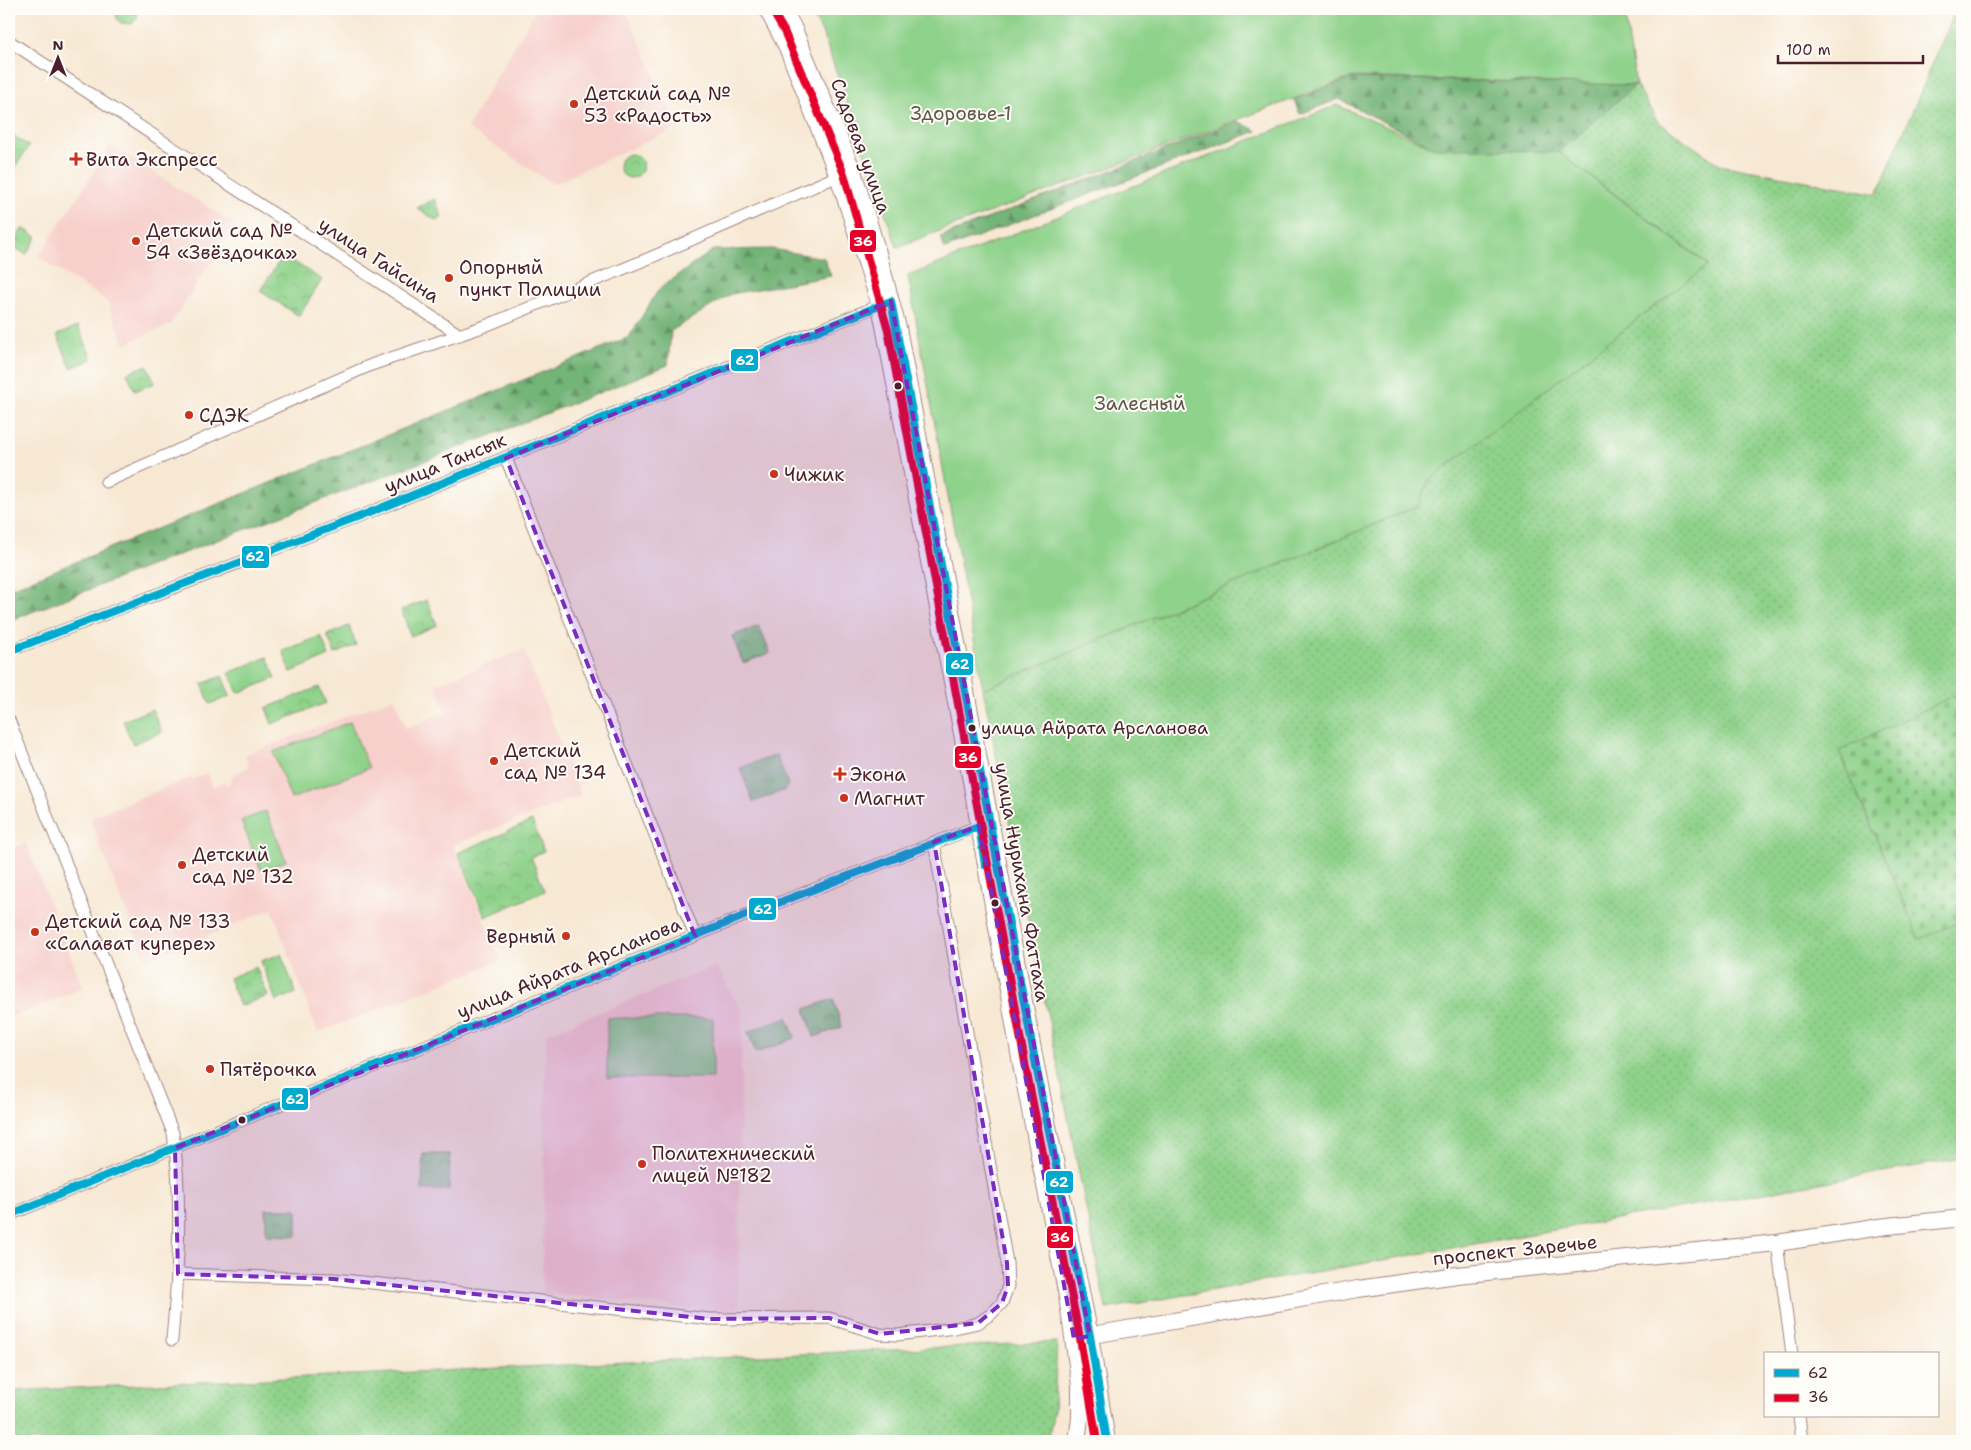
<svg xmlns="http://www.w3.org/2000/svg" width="1971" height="1450" font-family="'Shantell Sans',sans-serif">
  <defs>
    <pattern id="grass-dots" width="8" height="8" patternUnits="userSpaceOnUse" patternTransform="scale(1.25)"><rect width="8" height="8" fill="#8fd28b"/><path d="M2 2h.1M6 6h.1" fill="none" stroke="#7db478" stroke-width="1.8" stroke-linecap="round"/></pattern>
    <pattern id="forest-firs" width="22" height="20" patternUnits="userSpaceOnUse" patternTransform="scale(1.25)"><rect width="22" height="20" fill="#73b477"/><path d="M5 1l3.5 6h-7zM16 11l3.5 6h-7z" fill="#609262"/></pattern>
    <pattern id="cemetery-stones" width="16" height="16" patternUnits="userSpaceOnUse" patternTransform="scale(1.25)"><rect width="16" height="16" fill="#8fd28b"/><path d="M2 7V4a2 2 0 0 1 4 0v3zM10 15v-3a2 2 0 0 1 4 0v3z" fill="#7db478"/></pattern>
    <pattern id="park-crowns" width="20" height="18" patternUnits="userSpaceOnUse" patternTransform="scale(1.25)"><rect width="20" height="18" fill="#8fd28b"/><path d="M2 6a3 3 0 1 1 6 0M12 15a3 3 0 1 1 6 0" fill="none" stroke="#7db478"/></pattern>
  </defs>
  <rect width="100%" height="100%" fill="#fdfcf7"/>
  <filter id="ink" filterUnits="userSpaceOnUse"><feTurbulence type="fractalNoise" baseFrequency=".02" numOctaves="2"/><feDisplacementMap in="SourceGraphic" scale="10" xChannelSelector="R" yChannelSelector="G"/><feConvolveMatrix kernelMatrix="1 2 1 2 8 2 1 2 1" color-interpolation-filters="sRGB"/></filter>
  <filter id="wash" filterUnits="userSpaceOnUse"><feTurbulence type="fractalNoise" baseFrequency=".0096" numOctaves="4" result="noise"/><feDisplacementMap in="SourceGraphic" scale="20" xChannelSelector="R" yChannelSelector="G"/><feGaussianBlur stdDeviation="1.12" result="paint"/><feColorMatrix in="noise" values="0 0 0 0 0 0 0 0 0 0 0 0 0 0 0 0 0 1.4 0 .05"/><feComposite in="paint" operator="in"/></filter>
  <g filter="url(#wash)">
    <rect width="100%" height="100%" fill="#f7e8d3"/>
    <path fill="#f7d0cc" d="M536 9H625L678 127 553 184 467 128Z
      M110 145 235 224 171 324 125 344 106 300 38 257 99 164 106 165 108 162V150Z
      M524 650 581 795 453 845 500 961 318 1033 272 909 146 961 90 821 94 816 190 778 192 779 207 774 212 787 225 782 228 786 232 776 249 767 245 755 394 698 406 728 446 712 436 684Z
      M26 843 83 988 9 1018V850Z
      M716 966 742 1012 738 1309H699L542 1293 546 1034Z"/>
    <path fill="url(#grass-dots)" stroke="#6c785b" d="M1956 9H1962V1158L1106 1309 983 689 1418 506 1429 480 1708 264 1558 152 1636 85 1657 121 1720 165 1877 194Z
      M1057 1342 1054 1409 1048 1441H9V1391Z"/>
    <path fill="url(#forest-firs)" stroke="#5e6a51" d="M1352 78 1636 85 1558 152 1434 148 1339 99 1300 114 1294 100Z
      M1238 121 1257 131 945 249 940 237Z
      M772 249 824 258 831 276 731 294 671 331 668 365C450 454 228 534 9 621V589L629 337 659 289 713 250Z"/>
    <path fill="url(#cemetery-stones)" stroke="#6c785b" d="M1962 692V921L1919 939 1839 751Z"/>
    <path fill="url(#park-crowns)" stroke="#6c785b" d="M117 9H137V18L132 24 121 23 116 17Z
      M9 133 29 146 9 177Z
      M619 166a12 12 0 1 1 24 0a12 12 0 1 1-24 0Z
      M435 199 442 217 437 221 417 208Z
      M23 228 37 237 26 255 12 245Z
      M283 255 322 280 299 316 260 291Z
      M147 365 155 383 135 391 127 373Z
      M427 600 437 625 411 636 401 610Z
      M349 626 356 645 335 654 327 635Z
      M759 626 770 653 743 663 732 636Z
      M222 676 230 696 210 704 202 684Z
      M319 687 326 703 272 724 266 708Z
      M152 709 162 732 133 744 123 721Z
      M776 755 788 784 785 790 753 802 740 768Z
      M532 821 544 851 531 857 545 891 485 917 458 853Z
      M256 967 268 996 240 1006 229 978Z
      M833 999 842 1027 814 1037 805 1009Z
      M423 1154H450L449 1190H422Z
      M266 1209H297V1236L266 1235Z"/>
    <path fill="#8fd28b" stroke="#6c785b" d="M809 9H1624L1636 85 1352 77 897 247 823 34Z
      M1337 105 1434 148 1558 152 1708 265 1429 480 1418 506 983 689 908 276Z
      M78 326 92 359 71 368 57 335Z
      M321 636 329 656 291 672 283 651Z
      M267 657 276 678 238 693 229 673Z
      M350 722 369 768 291 799 273 752Z
      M266 811 286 861 261 870 241 821Z
      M281 954 296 993 276 1001 261 961Z
      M787 1017 795 1038 756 1053 748 1032Z
      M607 1018H713V1078H607Z"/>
  </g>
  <g filter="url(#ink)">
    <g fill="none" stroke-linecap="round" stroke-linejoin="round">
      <defs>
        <path id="street" d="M9 41 460 335
          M506 458 695 936
          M106 482 371 365 485 326 652 257 838 176
          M9 651 361 516 885 303
          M9 720 173 1133C183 1200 178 1273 172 1340
          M9 1215 744 916 984 824
          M1777 1243 1792 1354
          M178 1274 334 1279 710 1319 829 1318 880 1334 897 1335 955 1328 978 1323 991 1314 1002 1303 1008 1286 1007 1263 934 842
          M1799 1416 1802 1441"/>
        <path id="secondary" d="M767 9 787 47 838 176 880 305 972 786 1023 1075 1067 1296 1080 1385V1418L1077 1441
          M783 9 793 27 853 171 878 253 898 328 1037 1071 1090 1336 1107 1441
          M1081 1337 1358 1289 1457 1275 1777 1243 1879 1227 1962 1218"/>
      </defs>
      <use href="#street" stroke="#a0847f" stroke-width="13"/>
      <use href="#secondary" stroke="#a0847f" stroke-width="18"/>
      <use href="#street" stroke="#fff" stroke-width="11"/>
      <use href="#secondary" stroke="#fff" stroke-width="16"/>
      <defs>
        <path id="bus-1" d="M9 651 361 516 891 301 1037 1071 1090 1336 1107 1441
          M9 1215 744 916 979 826 985 865"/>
        <path id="bus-2" d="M774 14 784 31 844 174 888 330 1027 1073 1080 1338 1097 1441"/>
      </defs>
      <use href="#bus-1" stroke="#fdfcf7" stroke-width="11"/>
      <use href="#bus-2" stroke="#fdfcf7" stroke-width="11"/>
      <use href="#bus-1" stroke="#00a9ce" stroke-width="8"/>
      <use href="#bus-2" stroke="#e4002b" stroke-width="8"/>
    </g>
  </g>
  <path fill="#7b2cbf" fill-opacity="0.2" stroke="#7b2cbf" stroke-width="4" stroke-dasharray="10 6" stroke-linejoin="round" d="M891 301 1090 1336 1074 1339 979 826 934 842 1007 1263 1008 1286 1002 1303 978 1323 880 1334 829 1318 710 1319 334 1279 178 1274 175 1148 695 936 506 458Z"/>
  <g fill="#c8321e" stroke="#fdfcf7" stroke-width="2">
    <circle cx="574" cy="104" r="5"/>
    <path d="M73.5 151.5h5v5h5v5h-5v5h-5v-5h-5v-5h5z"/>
    <circle cx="136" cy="241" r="5"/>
    <circle cx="449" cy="278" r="5"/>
    <circle cx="189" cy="415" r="5"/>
    <circle cx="774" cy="474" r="5"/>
    <circle cx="494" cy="761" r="5"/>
    <path d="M837.5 766.5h5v5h5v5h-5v5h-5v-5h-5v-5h5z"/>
    <circle cx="844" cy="798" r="5"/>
    <circle cx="182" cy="865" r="5"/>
    <circle cx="35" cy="932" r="5"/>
    <circle cx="566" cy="936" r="5"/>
    <circle cx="210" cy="1069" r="5"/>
    <circle cx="642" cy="1164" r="5"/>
  </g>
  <g fill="#4a1f2b" stroke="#fdfcf7" stroke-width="2">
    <circle cx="898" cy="386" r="4.5"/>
    <circle cx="972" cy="728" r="4.5"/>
    <circle cx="995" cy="903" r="4.5"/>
    <circle cx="242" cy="1120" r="4.5"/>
  </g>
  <g text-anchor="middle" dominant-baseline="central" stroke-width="4" stroke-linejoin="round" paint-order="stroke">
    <g font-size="18" fill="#4a1f2b" stroke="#fdfcf7" text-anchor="start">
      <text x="981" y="728">улица Айрата Арсланова</text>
    </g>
    <g font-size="19" fill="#4a1f2b" stroke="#fdfcf7" text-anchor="start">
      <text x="584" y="93">Детский сад №<tspan x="584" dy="22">53 «Радость»</tspan></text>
      <text x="86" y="159">Вита Экспресс</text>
      <text x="146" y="230">Детский сад №<tspan x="146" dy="22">54 «Звёздочка»</tspan></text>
      <text x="459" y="267">Опорный<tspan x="459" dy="22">пункт Полиции</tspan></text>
      <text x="199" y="415">СДЭК</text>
      <text x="784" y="474">Чижик</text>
      <text x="504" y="750">Детский<tspan x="504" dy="22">сад № 134</tspan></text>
      <text x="850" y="774">Экона</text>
      <text x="854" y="798">Магнит</text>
      <text x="192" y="854">Детский<tspan x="192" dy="22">сад № 132</tspan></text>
      <text x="45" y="921">Детский сад № 133<tspan x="45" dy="22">«Салават купере»</tspan></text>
      <text x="556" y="936" text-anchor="end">Верный</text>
      <text x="220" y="1069">Пятёрочка</text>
      <text x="652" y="1153">Политехнический<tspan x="652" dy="22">лицей №182</tspan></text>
    </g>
    <g font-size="19" fill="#5f5548" stroke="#fdfcf7">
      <text x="961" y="113">Здоровье-1</text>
      <text x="1140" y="403">Залесный</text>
    </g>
    <g font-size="19" fill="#4a1f2b" stroke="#fdfcf7">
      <text transform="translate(861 146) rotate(70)">Садовая улица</text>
      <text transform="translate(379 260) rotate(33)">улица Гайсина</text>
      <text transform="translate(445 463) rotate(-22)">улица Тансык</text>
      <text transform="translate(1022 882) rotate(80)">улица Нурихана Фаттаха</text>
      <text transform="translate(569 968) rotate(-22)">улица Айрата Арсланова</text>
      <text transform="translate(1515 1250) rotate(-6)">проспект Заречье</text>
    </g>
  </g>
  <g stroke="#fdfcf7" stroke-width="2">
    <rect x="849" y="229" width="28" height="24" rx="5" fill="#e4002b"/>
    <rect x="730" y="348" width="29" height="24" rx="5" fill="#00a9ce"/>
    <rect x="241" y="545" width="29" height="24" rx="5" fill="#00a9ce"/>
    <rect x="945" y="652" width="29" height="24" rx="5" fill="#00a9ce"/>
    <rect x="954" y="745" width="28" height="24" rx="5" fill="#e4002b"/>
    <rect x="748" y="897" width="29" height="24" rx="5" fill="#00a9ce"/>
    <rect x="281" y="1087" width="28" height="24" rx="5" fill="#00a9ce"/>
    <rect x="1045" y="1170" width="29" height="24" rx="5" fill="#00a9ce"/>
    <rect x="1046" y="1225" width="28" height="24" rx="5" fill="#e4002b"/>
  </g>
  <g font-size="14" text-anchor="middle" font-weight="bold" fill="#fff">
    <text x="863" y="246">36</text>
    <text x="745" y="365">62</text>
    <text x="255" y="561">62</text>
    <text x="960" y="669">62</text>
    <text x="968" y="762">36</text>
    <text x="763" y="914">62</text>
    <text x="295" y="1104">62</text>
    <text x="1059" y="1187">62</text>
    <text x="1060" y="1242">36</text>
  </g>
  <rect width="1971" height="1450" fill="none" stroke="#fdfcf7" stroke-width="30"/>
  <rect x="1764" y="1352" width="175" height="65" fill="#fdfcf7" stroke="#b5a4a5"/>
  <rect x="1774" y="1369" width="25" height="8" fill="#00a9ce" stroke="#b5a4a5"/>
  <text x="1808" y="1378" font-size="15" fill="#4a1f2b">62</text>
  <rect x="1774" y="1394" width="25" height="8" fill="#e4002b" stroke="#b5a4a5"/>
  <text x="1808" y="1402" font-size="15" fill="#4a1f2b">36</text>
  <g transform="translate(58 58)" stroke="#fdfcf7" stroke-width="4" paint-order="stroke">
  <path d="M0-4L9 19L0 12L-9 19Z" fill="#4a1f2b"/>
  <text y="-8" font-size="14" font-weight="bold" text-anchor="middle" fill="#4a1f2b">N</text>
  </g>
  <path d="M1778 55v8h145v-8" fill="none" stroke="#4a1f2b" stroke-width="2.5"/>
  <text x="1786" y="55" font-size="15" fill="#4a1f2b" stroke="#fdfcf7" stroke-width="4" paint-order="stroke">100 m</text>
</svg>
